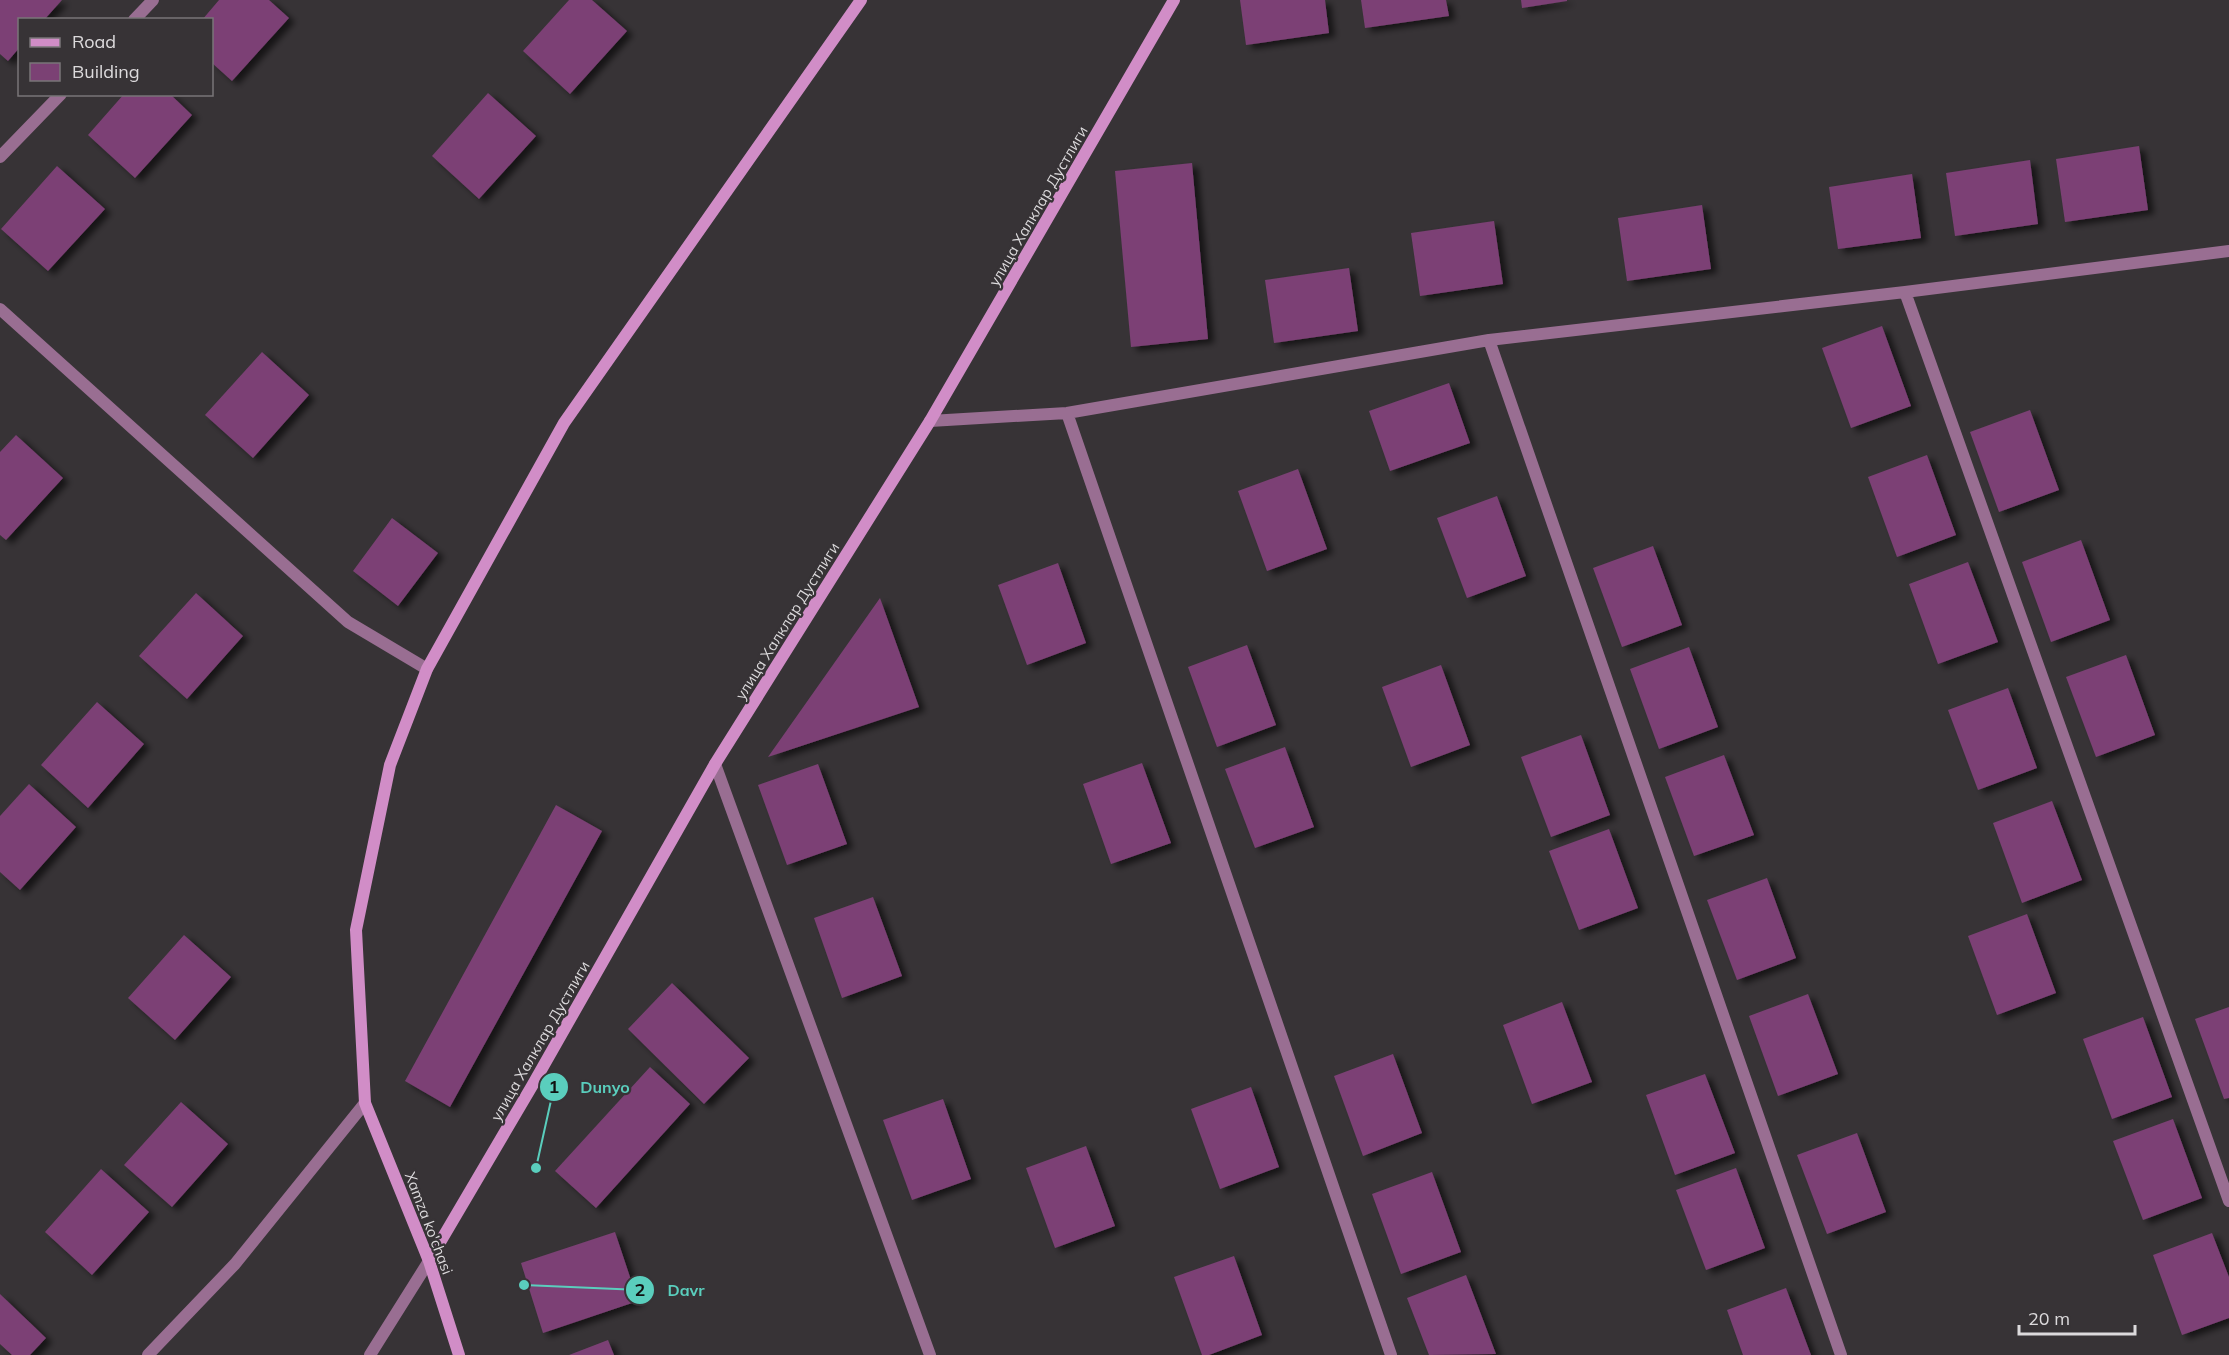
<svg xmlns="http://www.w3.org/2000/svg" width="2229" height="1355" font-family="Mulish,sans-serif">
  <defs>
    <filter id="shadow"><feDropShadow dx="6" dy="4" stdDeviation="3" flood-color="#0009"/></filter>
  </defs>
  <rect width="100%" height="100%" fill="#373336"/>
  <path fill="#7b4174" filter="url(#shadow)" d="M0 0H62L44 20H20V47L8 61 0 54Z
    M219 0H269L289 18 232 81 212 63V20H202Z
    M569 0H592L627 31 570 94 523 51Z
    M1240 0H1325L1329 33 1246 45Z
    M1361 0H1446L1449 16 1365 28Z
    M1521 0H1567V1L1522 8Z
    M488 93 536 136 479 199 432 156Z
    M124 94H170L192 115 135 178 88 135Z
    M2139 146 2148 210 2065 222 2056 159Z
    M2030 160 2038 224 1955 236 1946 173Z
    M1192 163 1208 339 1131 347 1115 171Z
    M57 166 105 209 48 271 1 229Z
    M1912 174 1921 238 1838 249 1829 187Z
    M1702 205 1711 269 1627 281 1618 218Z
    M1494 221 1503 284 1420 296 1411 233Z
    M1349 268 1358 331 1274 343 1265 280Z
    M1882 326 1911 406 1851 428 1822 348Z
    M262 352 309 395 253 458 205 415Z
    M1449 383 1470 443 1390 471 1369 411Z
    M2030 410 2059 490 1999 512 1970 432Z
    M16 435 63 478 6 540 0 535V452Z
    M1927 455 1956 535 1897 557 1868 477Z
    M1298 469 1327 549 1267 571 1238 491Z
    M1497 496 1526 576 1467 598 1437 518Z
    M392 518 438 553 398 606 353 571Z
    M2081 540 2110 620 2051 642 2022 562Z
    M1653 546 1682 625 1622 647 1593 568Z
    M1968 562 1998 642 1938 664 1909 584Z
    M1058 563 1086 643 1027 665 998 585Z
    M196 593 243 636 187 699 139 656Z
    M880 598 919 707 768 757Z
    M1247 645 1276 725 1217 747 1188 667Z
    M1689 647 1718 727 1659 749 1630 669Z
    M2126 655 2155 735 2096 757 2066 677Z
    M1441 665 1470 745 1411 767 1382 687Z
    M2008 688 2037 768 1978 790 1948 710Z
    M97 702 144 744 88 808 41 765Z
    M1581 735 1610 815 1551 837 1521 757Z
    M1285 747 1314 827 1255 848 1225 769Z
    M1724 755 1754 835 1694 856 1665 777Z
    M1142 763 1171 843 1111 864 1083 784Z
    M818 764 847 844 787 865 758 785Z
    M29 784 76 827 20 890 0 872V816Z
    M2052 801 2082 880 2022 903 1993 823Z
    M556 805 602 831 450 1107 405 1081Z
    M1609 829 1638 908 1579 930 1549 851Z
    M1767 878 1796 958 1737 980 1707 900Z
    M873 897 902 976 842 998 814 918Z
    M2027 914 2056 993 1997 1015 1968 936Z
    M184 935 231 977 175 1040 128 998Z
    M672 983 749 1058 704 1104 628 1029Z
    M1808 994 1838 1074 1778 1096 1749 1016Z
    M1562 1002 1592 1082 1532 1104 1503 1025Z
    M2229 1007V1098L2224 1099 2195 1019Z
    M2143 1017 2172 1097 2112 1119 2083 1039Z
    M1393 1054 1422 1133 1363 1156 1334 1076Z
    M650 1067 690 1104 596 1208 555 1171Z
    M1705 1074 1735 1153 1675 1175 1646 1095Z
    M1251 1087 1279 1167 1220 1189 1191 1109Z
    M943 1099 971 1179 912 1200 883 1120Z
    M181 1102 228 1144 172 1207 124 1165Z
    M2173 1119 2202 1198 2143 1220 2113 1141Z
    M1857 1133 1886 1212 1827 1234 1797 1155Z
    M1086 1146 1115 1226 1055 1248 1026 1168Z
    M1736 1168 1765 1248 1706 1270 1676 1190Z
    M101 1169 149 1212 92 1275 45 1232Z
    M1432 1172 1461 1252 1401 1274 1372 1194Z
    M615 1232 638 1301 543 1333 521 1263Z
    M2212 1233 2229 1277V1318L2182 1335 2153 1255Z
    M1234 1256 1262 1335 1209 1355H1202L1174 1277Z
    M1466 1275 1496 1354 1429 1355 1407 1298Z
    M1786 1288 1811 1355H1743L1727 1310Z
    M0 1294 46 1338 30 1355H12L0 1344Z
    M608 1340 614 1355H569Z"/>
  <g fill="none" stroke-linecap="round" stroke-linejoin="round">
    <path stroke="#996e92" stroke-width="12" d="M134 20 153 0
      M0 157 61 94
      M1905 292 2229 1201
      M0 309 348 622 427 669
      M1489 340 1841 1355
      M1067 413 1391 1355
      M930 421 1067 413 1489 340 1905 292 2229 251
      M715 764 930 1355
      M148 1355 235 1264 365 1103
      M370 1355 429 1261"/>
    <path stroke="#d18dc7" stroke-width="12" d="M429 1261 532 1086 715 764 930 421 1174 0
      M459 1355 429 1261 365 1103 356 930 390 765 427 669 564 423 861 0"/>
  </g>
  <g text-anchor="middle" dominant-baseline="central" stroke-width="4.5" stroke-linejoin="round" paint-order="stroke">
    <g font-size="15" fill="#dcdadc" stroke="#373336">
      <text transform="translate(1038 206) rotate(-60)">улица Халклар Дустлиги</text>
      <text transform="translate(787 621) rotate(-58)">улица Халклар Дустлиги</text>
      <text transform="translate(540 1041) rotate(-60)">улица Халклар Дустлиги</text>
      <text transform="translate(429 1223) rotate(69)">Xamza ko'chasi</text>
    </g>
  </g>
  <path fill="none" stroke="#5acebd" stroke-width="2" d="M536 1168L554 1087M524 1285L640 1290"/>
  <g fill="#5acebd" stroke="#373336" stroke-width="2">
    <circle cx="536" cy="1168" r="6"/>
    <circle cx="524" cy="1285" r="6"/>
    <circle cx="554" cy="1087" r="15"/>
    <circle cx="640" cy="1290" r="15"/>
  </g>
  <g font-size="18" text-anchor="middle" font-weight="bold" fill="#111">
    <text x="554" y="1093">1</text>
    <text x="640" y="1296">2</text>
  </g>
  <g font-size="16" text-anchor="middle" font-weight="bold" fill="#5acebd" stroke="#373336" stroke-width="4.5" stroke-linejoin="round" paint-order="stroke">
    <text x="605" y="1093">Dunyo</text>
    <text x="686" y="1296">Davr</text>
  </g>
  <rect x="18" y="18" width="195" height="78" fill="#373336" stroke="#797678" stroke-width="1.5"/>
  <rect x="30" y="38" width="30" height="9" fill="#d18dc7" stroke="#797678" stroke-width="1.5"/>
  <text x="72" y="48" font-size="18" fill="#dcdadc">Road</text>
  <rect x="30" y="63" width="30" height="18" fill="#7b4174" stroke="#797678" stroke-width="1.5"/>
  <text x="72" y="78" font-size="18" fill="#dcdadc">Building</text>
  <path d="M2019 1325v9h116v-9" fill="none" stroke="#dcdadc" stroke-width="3"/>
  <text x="2028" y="1325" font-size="18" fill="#dcdadc" stroke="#373336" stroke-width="4.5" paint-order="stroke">20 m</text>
</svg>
